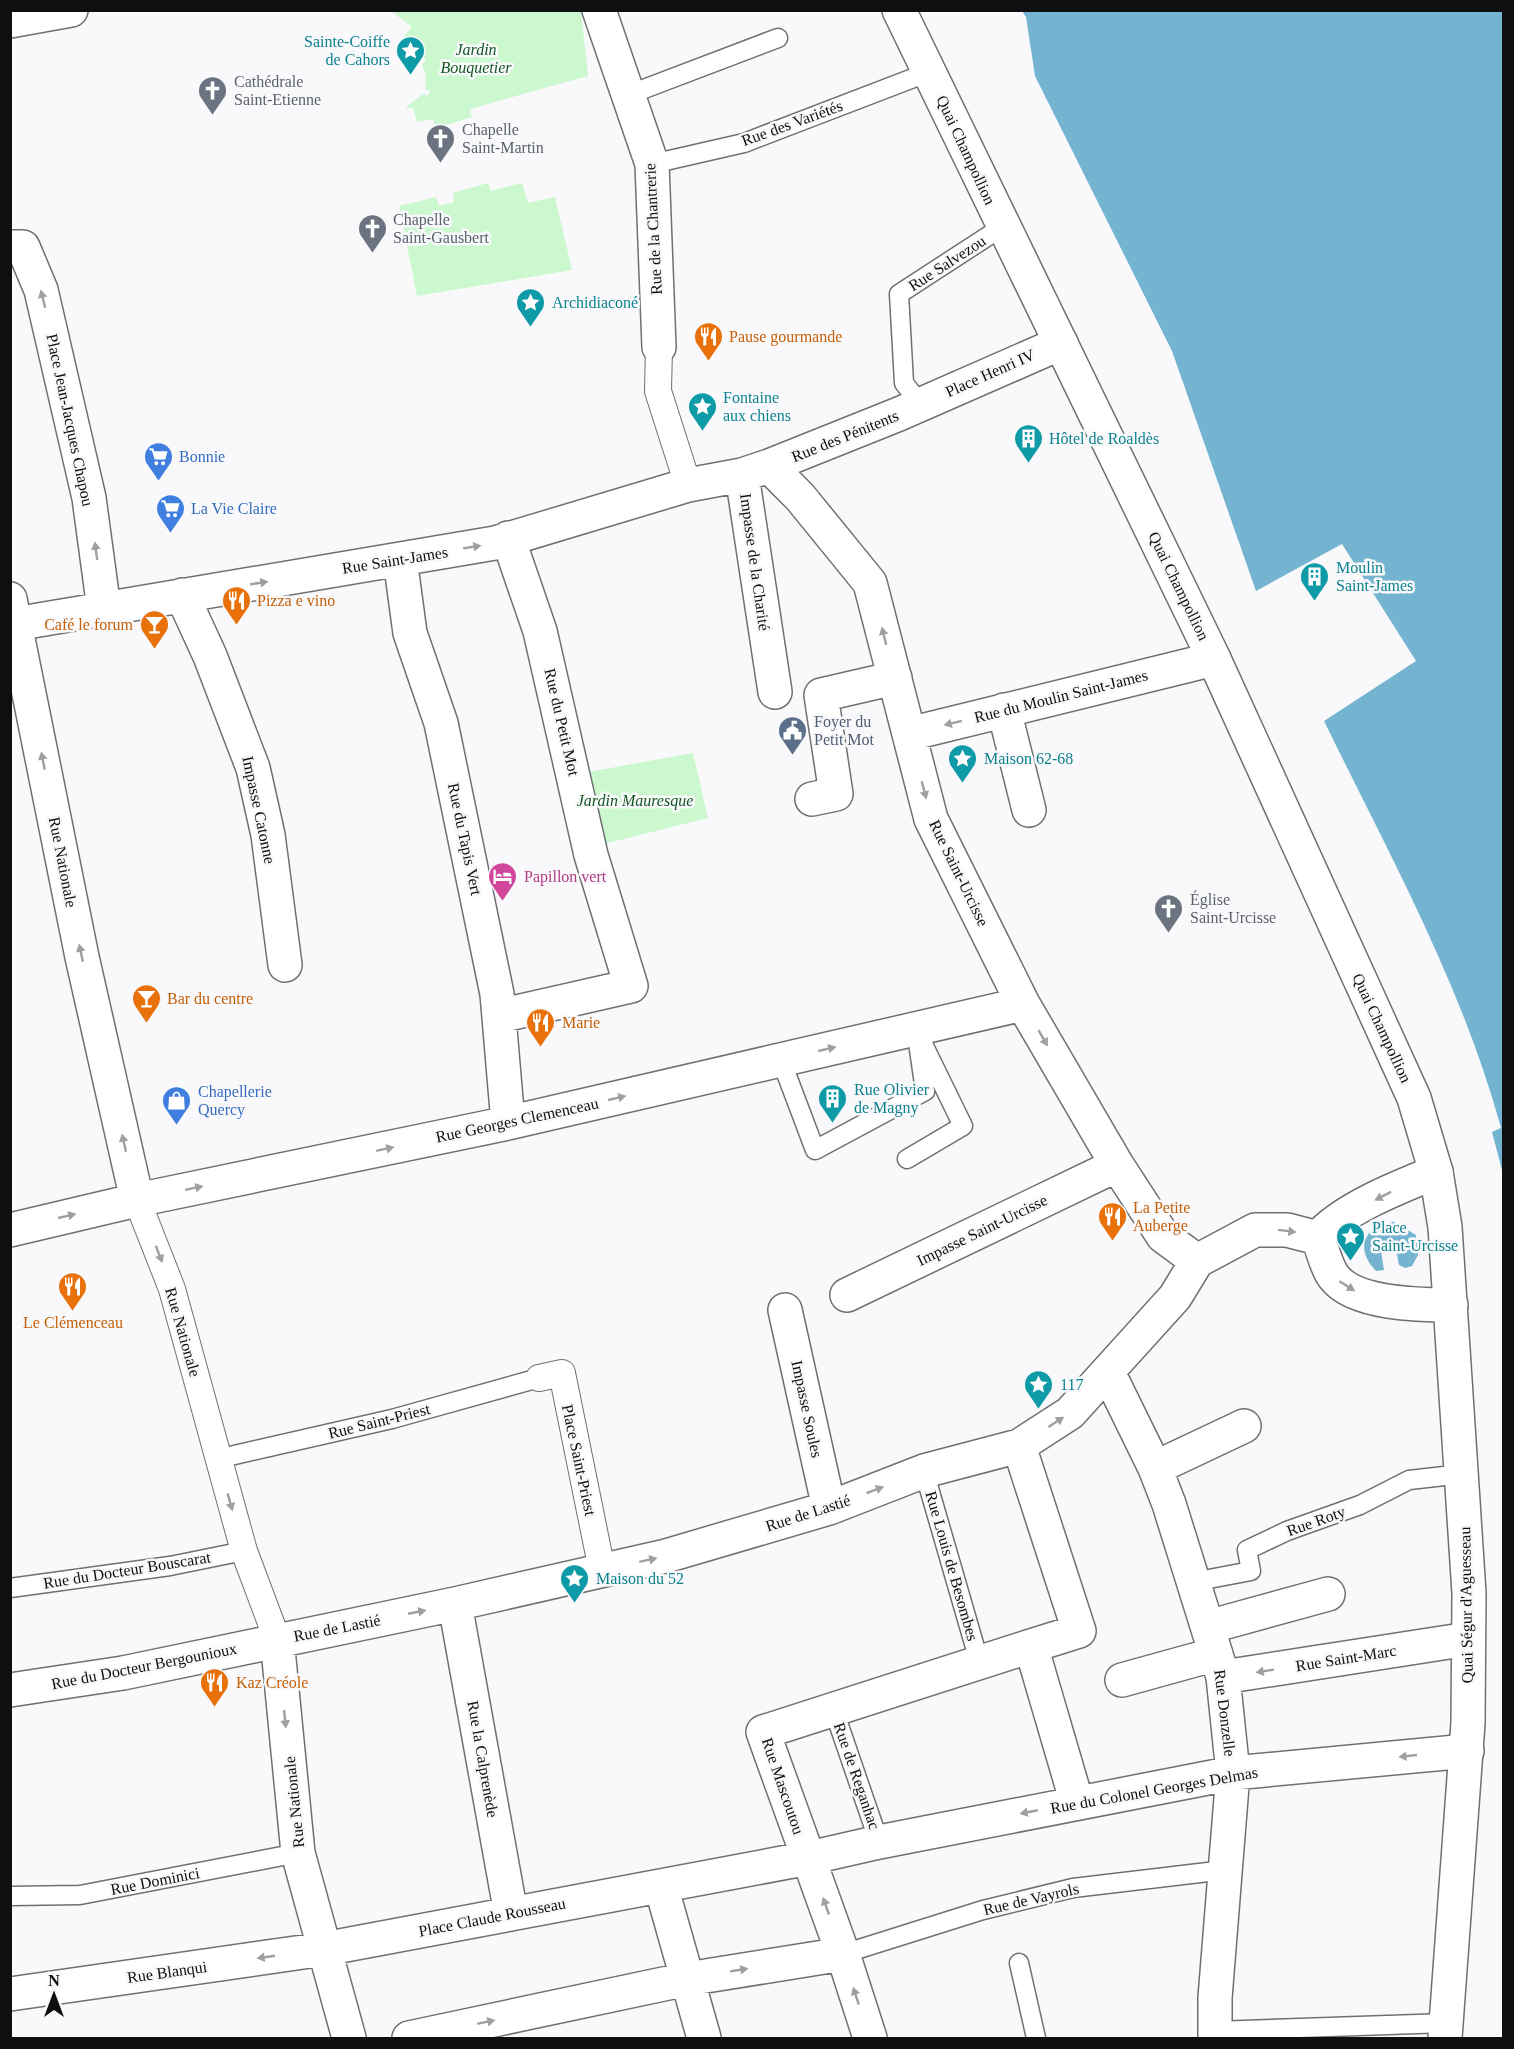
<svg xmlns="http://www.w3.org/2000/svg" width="1514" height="2049" font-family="'Times New Roman',serif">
  <rect width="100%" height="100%" fill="#f9f9fc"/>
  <path fill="#cbf8cf" d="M391 11H581L588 76 470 109 472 117 436 128 433 119 417 122 413 108H405L423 94 428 96 430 91 425 89 426 76 422 64 426 61 423 56 418 58 401 50 399 42 412 27Z
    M488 183 491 191 522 183 528 203 555 197 572 270 417 296 399 206 436 197 439 206 454 202 453 193Z
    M693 753 708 818 600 845 583 773Z"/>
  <path fill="#74b4d0" d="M1022 11H1503V1174L1492 1132 1501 1128C1462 985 1389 854 1324 721L1416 661 1342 544 1256 591 1172 351 1035 76 1026 17Z
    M1394 1222 1416 1235 1418 1255 1412 1266 1405 1268 1399 1265 1395 1244 1388 1242 1383 1245 1381 1251 1384 1270 1376 1271C1354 1248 1364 1226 1394 1222Z"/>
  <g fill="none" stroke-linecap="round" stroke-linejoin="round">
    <defs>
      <path id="service" d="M628 95 778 38
        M652 164 744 143 929 72
        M920 404 904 383 899 294 1002 227
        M781 1060 815 1150 925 1091 916 1029
        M907 1159 963 1126 924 1046
        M217 1459 392 1419 539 1378
        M924 1471 979 1661
        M1193 1582 1251 1571 1247 1550 1287 1531 1360 1505 1409 1480 1462 1474
        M10 1588 170 1566 244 1551
        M834 1711 879 1842
        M10 1896 80 1895 298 1853
        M843 1954 983 1910 1073 1888 1225 1870
        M1019 1963 1036 2038
        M1215 2031 1447 2023"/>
      <path id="pedestrian" d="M659 347 658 391 688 485
        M137 1200 172 1289 244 1551 277 1639
        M539 1378 562 1373 602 1570"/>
      <path id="minor" d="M599 10 652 164 659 347
        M10 21 71 10
        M10 247H23L41 290 89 498 104 609
        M769 466 800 497 870 583 931 819 1023 1004 1117 1165 1163 1236 1197 1261
        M742 475 775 692
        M400 559 410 633 441 723 497 994 508 1123
        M182 595 210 656 253 768 268 835 285 965
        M10 599 82 957 137 1200
        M15 624 495 543 688 485 742 475 769 466 899 414 1061 343
        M1004 710 1029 810
        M909 734 1214 659
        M812 799 836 794 821 695 895 678
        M499 1016 631 986 591 855 540 631 508 538
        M10 1230 137 1200 508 1123 1023 1004
        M1318 1238C1323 1250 1326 1267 1334 1277 1354 1304 1421 1305 1451 1305
        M1318 1238C1342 1209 1401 1186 1436 1172
        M847 1295 1117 1165
        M785 1310 829 1508
        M1108 1372 1155 1468 1169 1504 1223 1677 1233 1773 1215 1998V2038
        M1019 1446 1079 1631 1031 1646 1077 1803
        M1155 1468 1244 1426
        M455 1604 511 1914
        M1208 1627 1328 1594
        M277 1639 298 1853 349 2038
        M1223 1677 1468 1639
        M1122 1680 1216 1654
        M10 1690 123 1673 455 1604 666 1556 829 1508 924 1471 1019 1446 1070 1413 1175 1297 1197 1261 1255 1230H1287L1318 1238
        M661 1886 704 2038
        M10 1994 324 1949 809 1858 879 1842 1233 1773 1467 1751
        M409 2038 687 1979 843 1954
        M870 2038 843 1954 763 1732 1031 1646"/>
      <path id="primary" d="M899 10 1214 659 1414 1098 1436 1172 1445 1227 1469 1593 1468 1723 1445 2038"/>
    </defs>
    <use href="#service" stroke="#6f7072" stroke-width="21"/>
    <use href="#pedestrian" stroke="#6f7072" stroke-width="28"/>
    <use href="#minor" stroke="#6f7072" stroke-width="36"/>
    <use href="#primary" stroke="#6f7072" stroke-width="36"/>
    <use href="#service" stroke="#fff" stroke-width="18"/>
    <use href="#pedestrian" stroke="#fff" stroke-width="26"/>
    <use href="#minor" stroke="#fff" stroke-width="33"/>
    <use href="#primary" stroke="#fff" stroke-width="33"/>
  </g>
  <defs><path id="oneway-solid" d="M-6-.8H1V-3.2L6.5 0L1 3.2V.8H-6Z" transform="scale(1.5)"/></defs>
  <g fill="#9f9f9f">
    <use href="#oneway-solid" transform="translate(43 299) rotate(-104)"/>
    <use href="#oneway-solid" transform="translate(472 547) rotate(-9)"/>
    <use href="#oneway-solid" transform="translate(96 551) rotate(-98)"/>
    <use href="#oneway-solid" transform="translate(259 583) rotate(-9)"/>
    <use href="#oneway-solid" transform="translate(884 636) rotate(-104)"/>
    <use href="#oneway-solid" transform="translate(953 723) rotate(166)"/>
    <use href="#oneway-solid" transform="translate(43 761) rotate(-101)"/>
    <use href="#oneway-solid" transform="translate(924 790) rotate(75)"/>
    <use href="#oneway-solid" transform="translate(81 953) rotate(-102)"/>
    <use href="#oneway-solid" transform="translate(1043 1038) rotate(60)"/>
    <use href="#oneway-solid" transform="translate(827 1049) rotate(-13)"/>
    <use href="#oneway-solid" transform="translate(617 1098) rotate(-13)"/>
    <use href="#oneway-solid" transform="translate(124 1143) rotate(-103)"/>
    <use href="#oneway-solid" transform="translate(385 1149) rotate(-12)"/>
    <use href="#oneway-solid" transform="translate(194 1188) rotate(-12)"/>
    <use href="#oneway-solid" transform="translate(1383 1196) rotate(153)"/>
    <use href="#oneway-solid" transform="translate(67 1216) rotate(-13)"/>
    <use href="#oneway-solid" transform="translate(1287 1231) rotate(7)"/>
    <use href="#oneway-solid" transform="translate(159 1254) rotate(69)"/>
    <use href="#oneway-solid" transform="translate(1347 1286) rotate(32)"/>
    <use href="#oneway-solid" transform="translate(1056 1422) rotate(-33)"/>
    <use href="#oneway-solid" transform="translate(875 1490) rotate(-21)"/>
    <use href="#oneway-solid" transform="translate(230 1502) rotate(74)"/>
    <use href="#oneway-solid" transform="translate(648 1560) rotate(-12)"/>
    <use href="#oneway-solid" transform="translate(417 1612) rotate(-11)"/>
    <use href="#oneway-solid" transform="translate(1265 1671) rotate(171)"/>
    <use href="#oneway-solid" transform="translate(285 1719) rotate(84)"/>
    <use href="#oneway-solid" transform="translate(1408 1756) rotate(174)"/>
    <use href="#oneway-solid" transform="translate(1029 1812) rotate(169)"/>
    <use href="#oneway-solid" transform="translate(826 1906) rotate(-109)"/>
    <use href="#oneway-solid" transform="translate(266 1957) rotate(172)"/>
    <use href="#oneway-solid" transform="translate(739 1970) rotate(-9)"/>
    <use href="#oneway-solid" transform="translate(856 1996) rotate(-108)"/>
    <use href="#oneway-solid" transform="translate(486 2022) rotate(-12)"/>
  </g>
  <defs>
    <symbol id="sight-pin" viewBox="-11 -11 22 30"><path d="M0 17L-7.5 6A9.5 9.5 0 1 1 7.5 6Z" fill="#0f9aa8" stroke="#f9f9fc"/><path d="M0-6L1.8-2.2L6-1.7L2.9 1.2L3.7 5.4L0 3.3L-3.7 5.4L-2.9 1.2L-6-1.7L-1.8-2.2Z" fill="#fff"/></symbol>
    <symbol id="church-pin" viewBox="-11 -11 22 30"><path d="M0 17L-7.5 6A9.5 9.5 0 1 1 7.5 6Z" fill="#6b7280" stroke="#f9f9fc"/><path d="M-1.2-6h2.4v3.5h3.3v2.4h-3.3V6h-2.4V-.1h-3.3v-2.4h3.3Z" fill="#fff"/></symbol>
    <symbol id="restaurant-pin" viewBox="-11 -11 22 30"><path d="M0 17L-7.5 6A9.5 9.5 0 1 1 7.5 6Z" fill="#e8710a" stroke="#f9f9fc"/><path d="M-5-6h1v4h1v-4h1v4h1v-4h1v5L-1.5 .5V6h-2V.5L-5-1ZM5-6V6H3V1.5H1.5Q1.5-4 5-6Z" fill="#fff"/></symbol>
    <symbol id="building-pin" viewBox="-11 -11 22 30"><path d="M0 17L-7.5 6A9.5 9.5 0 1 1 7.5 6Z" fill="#0f9aa8" stroke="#f9f9fc"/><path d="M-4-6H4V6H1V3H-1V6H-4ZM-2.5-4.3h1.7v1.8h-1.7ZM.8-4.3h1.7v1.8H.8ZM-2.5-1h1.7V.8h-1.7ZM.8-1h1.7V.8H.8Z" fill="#fff"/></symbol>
    <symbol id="supermarket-pin" viewBox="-11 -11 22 30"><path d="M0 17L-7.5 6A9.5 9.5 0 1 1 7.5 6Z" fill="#3f7fe0" stroke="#f9f9fc"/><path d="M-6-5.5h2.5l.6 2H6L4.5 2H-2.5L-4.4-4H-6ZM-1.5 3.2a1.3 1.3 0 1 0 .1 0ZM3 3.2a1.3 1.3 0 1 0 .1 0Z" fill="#fff"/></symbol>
    <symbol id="bar-pin" viewBox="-11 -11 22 30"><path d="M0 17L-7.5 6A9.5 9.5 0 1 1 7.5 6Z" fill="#e8710a" stroke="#f9f9fc"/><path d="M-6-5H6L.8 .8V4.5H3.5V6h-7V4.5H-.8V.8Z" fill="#fff"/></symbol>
    <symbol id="civic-pin" viewBox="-11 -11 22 30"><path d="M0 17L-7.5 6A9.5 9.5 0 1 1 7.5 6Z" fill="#5c6f8a" stroke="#f9f9fc"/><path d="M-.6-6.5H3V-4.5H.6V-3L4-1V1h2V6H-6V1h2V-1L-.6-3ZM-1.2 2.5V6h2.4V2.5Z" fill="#fff"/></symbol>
    <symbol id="hotel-pin" viewBox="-11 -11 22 30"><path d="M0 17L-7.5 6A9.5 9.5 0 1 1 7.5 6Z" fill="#d1479c" stroke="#f9f9fc"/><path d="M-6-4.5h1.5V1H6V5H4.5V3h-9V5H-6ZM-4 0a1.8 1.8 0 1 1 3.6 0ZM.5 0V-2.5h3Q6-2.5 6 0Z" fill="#fff"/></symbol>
    <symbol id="shop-pin" viewBox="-11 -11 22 30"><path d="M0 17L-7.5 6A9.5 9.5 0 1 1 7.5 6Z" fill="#3f7fe0" stroke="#f9f9fc"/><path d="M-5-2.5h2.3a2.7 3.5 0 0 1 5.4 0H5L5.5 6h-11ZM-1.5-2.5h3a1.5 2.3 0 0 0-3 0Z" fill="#fff"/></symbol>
  </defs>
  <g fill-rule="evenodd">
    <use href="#sight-pin" x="394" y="34" width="33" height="45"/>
    <use href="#church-pin" x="196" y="74" width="33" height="45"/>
    <use href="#church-pin" x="424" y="122" width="33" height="45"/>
    <use href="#church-pin" x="356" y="212" width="33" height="45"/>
    <use href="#sight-pin" x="514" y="286" width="33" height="45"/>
    <use href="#restaurant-pin" x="692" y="320" width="33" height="45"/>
    <use href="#sight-pin" x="686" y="390" width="33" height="45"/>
    <use href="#building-pin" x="1012" y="422" width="33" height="45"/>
    <use href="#supermarket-pin" x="142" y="440" width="33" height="45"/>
    <use href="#supermarket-pin" x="154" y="492" width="33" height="45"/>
    <use href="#building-pin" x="1298" y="560" width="33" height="45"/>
    <use href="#restaurant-pin" x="220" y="584" width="33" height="45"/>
    <use href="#bar-pin" x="138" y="608" width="33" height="45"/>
    <use href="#civic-pin" x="776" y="714" width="33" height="45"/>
    <use href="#sight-pin" x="946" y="742" width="33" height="45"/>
    <use href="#hotel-pin" x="486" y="860" width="33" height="45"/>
    <use href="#church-pin" x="1152" y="892" width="33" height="45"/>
    <use href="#bar-pin" x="130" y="982" width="33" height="45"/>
    <use href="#restaurant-pin" x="524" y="1006" width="33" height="45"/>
    <use href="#building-pin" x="816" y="1082" width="33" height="45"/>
    <use href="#shop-pin" x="160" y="1084" width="33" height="45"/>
    <use href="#restaurant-pin" x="1096" y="1200" width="33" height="45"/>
    <use href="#sight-pin" x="1334" y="1220" width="33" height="45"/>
    <use href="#restaurant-pin" x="56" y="1270" width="33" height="45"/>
    <use href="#sight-pin" x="1022" y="1368" width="33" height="45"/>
    <use href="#sight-pin" x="558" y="1562" width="33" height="45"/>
    <use href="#restaurant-pin" x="198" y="1666" width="33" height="45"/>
  </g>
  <g text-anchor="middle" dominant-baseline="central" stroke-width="5" stroke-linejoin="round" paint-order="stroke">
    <g font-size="16" fill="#0d838f" stroke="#f9f9fc" text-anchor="start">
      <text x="390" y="41" text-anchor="end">Sainte-Coiffe<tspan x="390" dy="18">de Cahors</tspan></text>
      <text x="552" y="302">Archidiaconé</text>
      <text x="723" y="397">Fontaine<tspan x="723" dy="18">aux chiens</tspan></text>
      <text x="1049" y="438">Hôtel de Roaldès</text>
      <text x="1336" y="567">Moulin<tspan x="1336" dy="18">Saint-James</tspan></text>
      <text x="984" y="758">Maison 62-68</text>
      <text x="854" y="1089">Rue Olivier<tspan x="854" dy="18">de Magny</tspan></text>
      <text x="1372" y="1227">Place<tspan x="1372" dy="18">Saint-Urcisse</tspan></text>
      <text x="1060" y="1384">117</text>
      <text x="596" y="1578">Maison du 52</text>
    </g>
    <g font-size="16" font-style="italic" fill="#125722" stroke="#f9f9fc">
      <text x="476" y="49">Jardin<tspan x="476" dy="18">Bouquetier</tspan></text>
      <text x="635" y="800">Jardin Mauresque</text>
    </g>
    <g font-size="16" fill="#5b616d" stroke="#f9f9fc" text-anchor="start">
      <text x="234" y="81">Cathédrale<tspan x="234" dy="18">Saint-Etienne</tspan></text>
      <text x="462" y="129">Chapelle<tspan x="462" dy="18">Saint-Martin</tspan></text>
      <text x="393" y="219">Chapelle<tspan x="393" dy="18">Saint-Gausbert</tspan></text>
      <text x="1190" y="899">Église<tspan x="1190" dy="18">Saint-Urcisse</tspan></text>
    </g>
    <g font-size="16" fill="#0e0f10" stroke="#f9f9fc">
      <text transform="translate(792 123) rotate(-20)">Rue des Variétés</text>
      <text transform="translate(966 150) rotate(65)">Quai Champollion</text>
      <text transform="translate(653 229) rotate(-93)">Rue de la Chantrerie</text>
      <text transform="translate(947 263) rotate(-33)">Rue Salvezou</text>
      <text transform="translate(990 373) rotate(-24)">Place Henri IV</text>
      <text transform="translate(70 420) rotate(78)">Place Jean-Jacques Chapou</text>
      <text transform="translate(845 436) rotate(-22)">Rue des Pénitents</text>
      <text transform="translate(395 560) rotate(-9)">Rue Saint-James</text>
      <text transform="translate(755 562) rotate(82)">Impasse de la Charité</text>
      <text transform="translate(1179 586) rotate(64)">Quai Champollion</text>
      <text transform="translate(1061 696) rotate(-14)">Rue du Moulin Saint-James</text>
      <text transform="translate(562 722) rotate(77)">Rue du Petit Mot</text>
      <text transform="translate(259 810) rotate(78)">Impasse Catonne</text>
      <text transform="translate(465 839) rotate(78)">Rue du Tapis Vert</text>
      <text transform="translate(63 862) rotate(79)">Rue Nationale</text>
      <text transform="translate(959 873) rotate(64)">Rue Saint-Urcisse</text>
      <text transform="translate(1382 1028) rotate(65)">Quai Champollion</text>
      <text transform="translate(517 1120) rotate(-12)">Rue Georges Clemenceau</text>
      <text transform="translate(982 1230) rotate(-26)">Impasse Saint-Urcisse</text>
      <text transform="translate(183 1332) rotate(74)">Rue Nationale</text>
      <text transform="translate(807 1409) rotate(78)">Impasse Soules</text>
      <text transform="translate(379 1421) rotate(-14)">Rue Saint-Priest</text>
      <text transform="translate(579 1460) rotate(78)">Place Saint-Priest</text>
      <text transform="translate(808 1513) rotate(-18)">Rue de Lastié</text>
      <text transform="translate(1316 1521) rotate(-20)">Rue Roty</text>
      <text transform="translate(952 1566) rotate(74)">Rue Louis de Besombes</text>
      <text transform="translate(127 1570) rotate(-9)">Rue du Docteur Bouscarat</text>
      <text transform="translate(1466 1605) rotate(-91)">Quai Ségur d'Aguesseau</text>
      <text transform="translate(337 1628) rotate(-11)">Rue de Lastié</text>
      <text transform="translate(1346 1658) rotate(-9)">Rue Saint-Marc</text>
      <text transform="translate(144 1666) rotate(-11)">Rue du Docteur Bergounioux</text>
      <text transform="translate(1225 1713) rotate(83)">Rue Donzelle</text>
      <text transform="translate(483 1759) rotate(80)">Rue la Calprenède</text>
      <text transform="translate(857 1776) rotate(71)">Rue de Reganhac</text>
      <text transform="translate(783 1786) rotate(71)">Rue Mascoutou</text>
      <text transform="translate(1154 1790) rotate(-10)">Rue du Colonel Georges Delmas</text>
      <text transform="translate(294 1802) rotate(-96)">Rue Nationale</text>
      <text transform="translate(155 1881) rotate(-11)">Rue Dominici</text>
      <text transform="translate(1031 1899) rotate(-13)">Rue de Vayrols</text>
      <text transform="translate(492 1917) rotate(-11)">Place Claude Rousseau</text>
      <text transform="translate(167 1972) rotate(-8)">Rue Blanqui</text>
    </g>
    <g font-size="16" fill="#c56008" stroke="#f9f9fc" text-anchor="start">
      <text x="729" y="336">Pause gourmande</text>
      <text x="257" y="600">Pizza e vino</text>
      <text x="133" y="624" text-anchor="end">Café le forum</text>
      <text x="167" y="998">Bar du centre</text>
      <text x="562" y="1022">Marie</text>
      <text x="1133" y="1207">La Petite<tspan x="1133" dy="18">Auberge</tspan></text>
      <text x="73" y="1322" text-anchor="middle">Le Clémenceau</text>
      <text x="236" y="1682">Kaz Créole</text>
    </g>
    <g font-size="16" fill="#366cbe" stroke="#f9f9fc" text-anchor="start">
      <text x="179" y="456">Bonnie</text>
      <text x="191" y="508">La Vie Claire</text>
      <text x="198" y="1091">Chapellerie<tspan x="198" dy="18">Quercy</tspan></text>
    </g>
    <g font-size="16" fill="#4e5e75" stroke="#f9f9fc" text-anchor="start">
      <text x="814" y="721">Foyer du<tspan x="814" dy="18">Petit Mot</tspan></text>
    </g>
    <g font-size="16" fill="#b23c85" stroke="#f9f9fc" text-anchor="start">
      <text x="524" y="876">Papillon vert</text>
    </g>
  </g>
  <rect width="1514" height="2049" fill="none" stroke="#0e0f10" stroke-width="24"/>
  <g transform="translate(54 1995)" stroke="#f9f9fc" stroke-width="4.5" paint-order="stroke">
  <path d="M0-4.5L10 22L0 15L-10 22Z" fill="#0e0f10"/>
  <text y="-9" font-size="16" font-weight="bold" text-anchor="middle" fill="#0e0f10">N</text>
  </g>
</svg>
